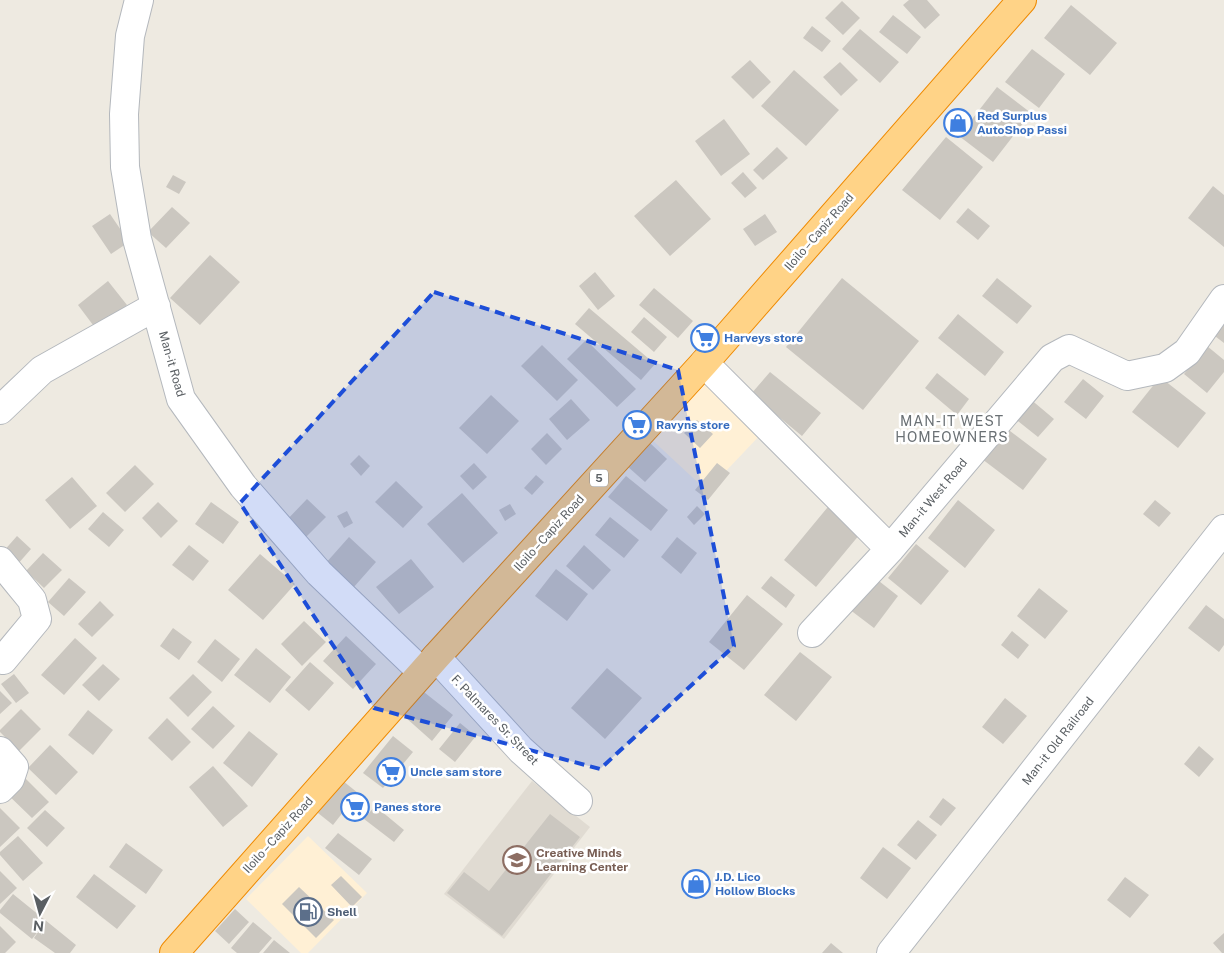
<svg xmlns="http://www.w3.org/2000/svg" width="1224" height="953" font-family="'Public Sans',sans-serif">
  <rect width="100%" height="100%" fill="#eeeae1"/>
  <path fill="#fff0d5" d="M705 376 764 431 707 491 648 436Z
    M308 836 367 893 308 953H301L246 899Z"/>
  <path fill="#e0dbd2" d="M532 781 590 827 504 939 444 894Z"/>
  <path fill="#cbc7c0" d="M909 0H927L940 15 925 29 903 5Z
    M842 1 860 18 843 35 825 18Z
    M1071 5 1117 43 1090 75 1044 38Z
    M893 15 921 37 907 54 879 32Z
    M812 26 831 41 822 52 803 38Z
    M860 29 899 62 880 83 842 49Z
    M1032 49 1065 74 1039 108 1005 82Z
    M750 60 771 82 753 99 731 77Z
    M840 62 858 80 841 96 823 77Z
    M794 70 839 110 806 146 761 106Z
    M997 87 1031 113 993 162 959 136Z
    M724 119 750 154 721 176 695 141Z
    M946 137 983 167 940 220 902 190Z
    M777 147 788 158 763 180 753 170Z
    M743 172 757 188 745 198 731 183Z
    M173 175 186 182 179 194 166 187Z
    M676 180 711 219 670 256 634 216Z
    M1213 186 1224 195V247L1188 218Z
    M172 207 190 223 166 248 148 232Z
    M968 208 990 226 978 240 956 222Z
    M110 214 129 242 111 254 92 226Z
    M765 214 777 232 755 246 743 229Z
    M210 255 240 282 200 325 170 298Z
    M595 272 615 296 598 310 579 286Z
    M842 278 919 341 863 410 786 347Z
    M997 278 1032 306 1017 324 982 296Z
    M108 281 127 305 96 329 78 305Z
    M654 288 693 321 678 338 639 305Z
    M589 308 655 364 641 380 575 324Z
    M958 314 1004 352 985 376 938 338Z
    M644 317 667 337 654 352 631 332Z
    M1224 317V343L1211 333Z
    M586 340 636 389 617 407 567 359Z
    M542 345 578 380 557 401 521 366Z
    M1207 346 1224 360V372L1207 393 1184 374Z
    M770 372 821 413 802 436 751 394Z
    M937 373 969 399 957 415 925 388Z
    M1160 377 1206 413 1178 448 1132 412Z
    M1083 379 1104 396 1086 419 1064 402Z
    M491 395 519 421 487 454 459 428Z
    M1029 398 1054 419 1038 437 1013 417Z
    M571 399 590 420 567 440 549 419Z
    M697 420 713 434 700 448 684 433Z
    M1006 428 1047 459 1023 490 982 459Z
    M547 433 562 449 546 465 531 449Z
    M650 443 667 459 645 482 627 466Z
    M359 455 370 466 361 476 350 464Z
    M474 463 487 477 473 490 460 476Z
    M717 463 730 473 708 500 695 490Z
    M135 465 154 484 125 512 106 493Z
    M536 475 544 482 532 495 524 488Z
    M626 476 668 510 651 531 608 497Z
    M72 477 97 506 70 529 45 500Z
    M396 481 423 507 403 528 375 502Z
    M462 493 498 533 463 563 427 524Z
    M307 499 326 517 302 541 283 524Z
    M958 500 995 530 965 568 928 538Z
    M1155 500 1171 513 1159 527 1143 514Z
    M158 502 178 521 161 538 142 518Z
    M211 502 239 522 223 544 195 524Z
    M832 502 865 528 816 587 784 560Z
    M510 504 516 514 505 521 499 510Z
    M697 506 705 514 694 525 687 517Z
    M347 511 353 523 344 528 337 516Z
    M103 512 124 530 109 547 88 529Z
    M610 517 639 540 624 558 595 535Z
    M17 536 31 549 17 565 2 553Z
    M349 537 376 562 353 588 325 564Z
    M677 537 697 553 681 574 661 557Z
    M916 544 949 571 921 605 888 578Z
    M189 545 209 561 193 581 172 565Z
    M584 545 611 570 593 590 566 566Z
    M43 553 62 570 44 588 26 571Z
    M260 554 295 584 263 620 228 590Z
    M411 559 434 587 399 614 376 587Z
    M556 569 588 594 567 621 535 596Z
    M870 574 898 596 874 628 845 606Z
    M771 576 795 595 786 608 761 588Z
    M69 578 86 592 64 616 48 602Z
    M1039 588 1068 611 1045 639 1017 616Z
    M747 595 783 624 744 670 709 642Z
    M100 601 114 615 92 637 78 624Z
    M1206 605 1224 619V645L1219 652 1188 628Z
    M304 621 326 642 302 666 281 644Z
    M173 628 192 642 179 660 160 646Z
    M1012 631 1029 645 1018 659 1001 645Z
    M346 636 376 664 353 689 323 661Z
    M75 638 97 658 64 695 41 675Z
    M215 639 240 659 222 682 197 662Z
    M256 648 291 677 270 703 234 675Z
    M800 652 832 677 796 721 764 695Z
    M310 662 334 683 309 711 285 690Z
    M103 664 120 679 99 701 82 685Z
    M607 668 642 698 605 739 571 708Z
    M14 674 29 693 16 703 1 684Z
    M193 674 212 692 188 717 169 698Z
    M415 685 453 715 432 741 396 709Z
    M0 691 12 703 0 714Z
    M1005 698 1027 716 1003 744 982 727Z
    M213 706 235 726 213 749 191 729Z
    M21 709 41 729 19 751 0 732V730Z
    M88 710 113 730 93 755 68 735Z
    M167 718 191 742 172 761 148 738Z
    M460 723 476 736 455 762 439 749Z
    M249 731 278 754 252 787 223 763Z
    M393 736 413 752 383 788 363 773Z
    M50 745 78 772 56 795 28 768Z
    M1199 746 1214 759 1199 777 1184 764Z
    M213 766 248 806 223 827 189 787Z
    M20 773 49 802 32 818 3 790Z
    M338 777 358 793 333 825 313 809Z
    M943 798 956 808 941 826 929 817Z
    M375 806 404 830 394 842 364 819Z
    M0 808 20 828 0 847Z
    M45 810 65 828 47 847 27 828Z
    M550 814 580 837 502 936 447 893 464 872 489 891Z
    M918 820 937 835 916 860 897 845Z
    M338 833 372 859 359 875 325 848Z
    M18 836 43 863 23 881 0 855V852Z
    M126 843 163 870 146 894 109 867Z
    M883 847 911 868 887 899 860 878Z
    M0 871 17 888 0 904Z
    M94 874 136 906 117 929 76 897Z
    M341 876 362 897 352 907 331 885Z
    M1125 877 1149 895 1130 918 1107 900Z
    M299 887 334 920 316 938 282 904Z
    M13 894 76 945 70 953H55L34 938 40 929 32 939 0 913V910Z
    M235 909 249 922 229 944 215 931Z
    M253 922 272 938 259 953H237L231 948Z
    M0 926 16 942 5 953H0Z
    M1224 933V953H1222L1213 943Z
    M274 940 290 953H263Z
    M831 943 843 953H822Z"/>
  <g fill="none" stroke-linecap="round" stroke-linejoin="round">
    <defs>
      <path id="minor" d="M139 0 130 36 124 114 125 167 137 239 181 399 243 486 319 573 422 672
        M704 363 890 549
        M0 410 42 370 156 306
        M0 561 32 600 37 619 3 660
        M812 633 890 549 1052 358 1069 349 1127 376 1165 368 1187 352 1224 299
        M436 657 521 750 578 801
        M0 751 14 767 10 779 0 789
        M891 953 1224 529"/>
      <path id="highway" d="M174 953 436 657 704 363 1022 0"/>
    </defs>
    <use href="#minor" stroke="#b4b8bd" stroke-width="30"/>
    <use href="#highway" stroke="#ef8a00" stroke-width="30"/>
    <use href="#minor" stroke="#fff" stroke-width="28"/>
    <use href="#highway" stroke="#ffd387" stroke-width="28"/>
  </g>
  <path fill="#1d4ed8" fill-opacity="0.2" stroke="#1d4ed8" stroke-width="4" stroke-dasharray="10 6" stroke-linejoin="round" d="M434 292 678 370 734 646 600 769 374 708 240 503Z"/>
  <defs>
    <symbol id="shop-ring" viewBox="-11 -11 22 22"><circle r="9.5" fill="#fff" stroke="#3f7fe0" stroke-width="1.5"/><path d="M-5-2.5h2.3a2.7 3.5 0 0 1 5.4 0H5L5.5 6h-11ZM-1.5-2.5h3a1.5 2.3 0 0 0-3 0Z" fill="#3f7fe0"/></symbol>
    <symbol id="supermarket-ring" viewBox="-11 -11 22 22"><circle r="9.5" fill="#fff" stroke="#3f7fe0" stroke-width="1.5"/><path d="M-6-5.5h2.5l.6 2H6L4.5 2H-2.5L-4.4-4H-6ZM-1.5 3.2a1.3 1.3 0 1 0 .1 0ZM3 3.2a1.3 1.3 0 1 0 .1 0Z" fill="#3f7fe0"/></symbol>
    <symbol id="school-ring" viewBox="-11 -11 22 22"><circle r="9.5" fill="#fff" stroke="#8d6e63" stroke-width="1.5"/><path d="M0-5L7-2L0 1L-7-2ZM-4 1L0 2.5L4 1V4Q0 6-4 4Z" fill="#8d6e63"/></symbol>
    <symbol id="fuel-ring" viewBox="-11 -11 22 22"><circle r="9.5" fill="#fff" stroke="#5c6f8a" stroke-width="1.5"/><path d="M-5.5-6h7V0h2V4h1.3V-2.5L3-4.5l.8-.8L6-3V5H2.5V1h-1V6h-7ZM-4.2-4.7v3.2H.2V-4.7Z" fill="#5c6f8a"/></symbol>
  </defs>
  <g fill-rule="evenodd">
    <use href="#shop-ring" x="942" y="107" width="32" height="32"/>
    <use href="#supermarket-ring" x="689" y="322" width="32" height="32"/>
    <use href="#supermarket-ring" x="621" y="409" width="32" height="32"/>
    <use href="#supermarket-ring" x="375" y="756" width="32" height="32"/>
    <use href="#supermarket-ring" x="339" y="791" width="32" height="32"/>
    <use href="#school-ring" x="501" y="844" width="32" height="32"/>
    <use href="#shop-ring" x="680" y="868" width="32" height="32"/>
    <use href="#fuel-ring" x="292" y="896" width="32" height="32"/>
  </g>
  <g text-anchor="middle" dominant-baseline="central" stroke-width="5" stroke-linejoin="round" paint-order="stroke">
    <rect fill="#fff" stroke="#8c8f92" stroke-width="1" x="590" y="469.5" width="18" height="17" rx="4"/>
    <g font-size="11" font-weight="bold" fill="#5a5f63">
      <text x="599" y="478">5</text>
    </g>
    <g font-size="12" font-weight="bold" fill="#366cbe" stroke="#fff" text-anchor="start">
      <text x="977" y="116">Red Surplus<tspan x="977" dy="14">AutoShop Passi</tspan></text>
      <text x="724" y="338">Harveys store</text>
      <text x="656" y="425">Ravyns store</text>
      <text x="410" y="772">Uncle sam store</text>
      <text x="374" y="807">Panes store</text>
      <text x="715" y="877">J.D. Lico<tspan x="715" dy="14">Hollow Blocks</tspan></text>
    </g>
    <g font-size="12" fill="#5a5f63" stroke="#fff">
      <text transform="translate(819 232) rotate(-49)">Iloilo – Capiz Road</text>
      <text transform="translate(172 364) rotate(74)">Man-it Road</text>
      <text transform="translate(933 498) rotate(-50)">Man-it West Road</text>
      <text transform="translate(549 533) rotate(-48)">Iloilo – Capiz Road</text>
      <text transform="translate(495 720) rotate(46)">F. Palmares Sr. Street</text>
      <text transform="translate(1058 741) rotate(-52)">Man-it Old Railroad</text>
      <text transform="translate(278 835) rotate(-48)">Iloilo – Capiz Road</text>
    </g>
    <g font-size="12" font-weight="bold" fill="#785e54" stroke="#fff" text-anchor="start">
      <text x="536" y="853">Creative Minds<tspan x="536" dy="14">Learning Center</tspan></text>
    </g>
    <g font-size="12" font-weight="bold" fill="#4e5e75" stroke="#fff" text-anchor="start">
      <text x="327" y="912">Shell</text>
    </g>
    <g font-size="14" letter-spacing="1" fill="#6b7175" stroke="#fff">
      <text x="952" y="421">MAN-IT WEST<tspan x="952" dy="16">HOMEOWNERS</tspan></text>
    </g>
  </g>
  <g transform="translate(40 913) rotate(186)" stroke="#ffffff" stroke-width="4" paint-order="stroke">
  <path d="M0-4L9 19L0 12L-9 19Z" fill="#5a5f63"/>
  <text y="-8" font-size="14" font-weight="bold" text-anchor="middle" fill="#5a5f63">N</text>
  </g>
</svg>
